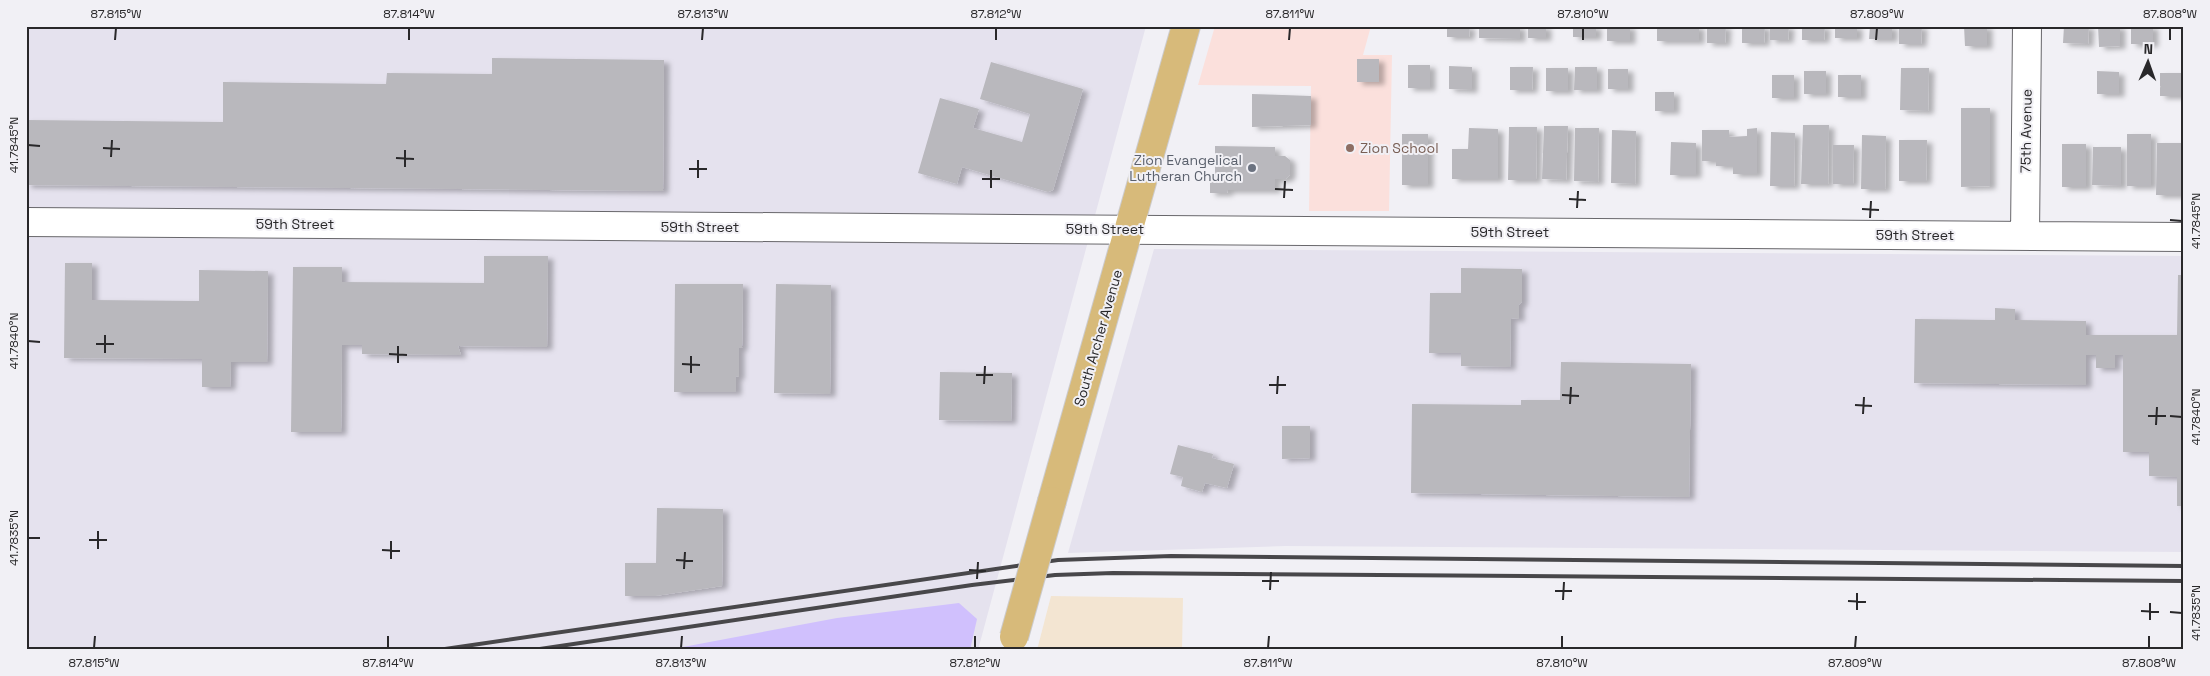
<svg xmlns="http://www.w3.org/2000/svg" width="2210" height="676" font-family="'Space Grotesk',sans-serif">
  <defs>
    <filter id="shadow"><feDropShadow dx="5.5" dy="3" stdDeviation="2.5" flood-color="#0004"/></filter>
  </defs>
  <rect width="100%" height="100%" fill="#f1f0f5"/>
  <path fill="#f3e5d2" d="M1051 596 1183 598 1182 650H1037Z"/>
  <path fill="#e5e2ee" d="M26 26H1146L978 650H26Z
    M1154 249 2184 256V552L1285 546 1068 553Z"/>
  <path fill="#fbe0dc" d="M1215 26H1371L1363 55H1392L1389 211H1309L1311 86 1198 85Z"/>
  <path fill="#d0c0fd" d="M959 603 977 619 970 650H683V647L837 618Z"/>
  <path fill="#b9b8bd" filter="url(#shadow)" d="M1447 26H1470L1469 37H1447Z
    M1479 26H1520V39L1479 38Z
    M1528 26H1546V38H1528Z
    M1573 26H1596V37H1573Z
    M1607 26H1630V41H1607Z
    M1657 26H1699V41H1657Z
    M1707 26H1726L1725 43H1707Z
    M1742 26H1765L1764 43H1742Z
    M1770 26H1789L1788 40H1770Z
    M1802 26H1825L1824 40H1802Z
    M1835 26H1857V38H1835Z
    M1870 26H1892V39H1869Z
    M1899 26H1922L1921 44H1899Z
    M1964 26H1987V46H1965Z
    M2064 26H2089L2088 44 2063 43Z
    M2098 26H2120V46L2099 47Z
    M2131 26H2153V44H2131Z
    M492 58 664 60 663 191 26 185V120L223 122V82L386 84 387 73 492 74Z
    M1357 59H1379V82H1357Z
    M991 62 1083 89 1053 190 1048 192 962 167 957 184 918 173 940 98 979 109 973 128 1022 142 1030 114 980 99Z
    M1408 65H1430V88H1408Z
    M1449 66 1472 67V90L1449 89Z
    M1510 67H1533L1532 90H1510Z
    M1575 67H1597V90H1574Z
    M1546 68H1568V91H1546Z
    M1901 68H1929L1928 111 1900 110Z
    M1608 69H1628V89H1608Z
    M1804 71H1826V94H1804Z
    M2097 71 2119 72V94H2097Z
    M2160 73H2182V96H2160Z
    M1772 75H1794V98H1772Z
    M1838 75H1861V97H1838Z
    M1655 92H1674V111H1655Z
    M1252 94 1311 96V125L1252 127Z
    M1961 108H1990V186L1961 187Z
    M1803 125H1829L1828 184H1801Z
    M1544 126H1568L1566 180 1542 179Z
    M1509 127H1537L1536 180H1508Z
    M1469 128 1498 129V179H1452V149H1468Z
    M1575 128H1599L1598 182 1574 181Z
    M1757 128V174H1733V166H1716V161H1702V130H1729V137L1747 136V129Z
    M1612 130 1636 131 1635 184 1611 183Z
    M1771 132 1795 133 1794 186H1770Z
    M1402 134H1428V185H1402Z
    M2127 134H2151V186H2127Z
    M1862 135 1886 136 1885 189H1861Z
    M1899 140H1927L1926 181H1899Z
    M1671 142 1696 143V175H1670Z
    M2157 143H2181V195H2156Z
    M2062 144H2086V187H2062Z
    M1833 145H1854L1853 184H1833Z
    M1215 146 1275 147V156H1285L1290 160V175L1286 179H1275V190H1228L1227 193H1210V178H1215Z
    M2093 147H2121V186L2092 185Z
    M484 256H548L547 347 458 346 461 355 362 354V345H342L341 432H291L293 267H342V282L484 283Z
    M65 263H92V300L199 301V270L268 271 267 362H231L230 387H202V359L64 358Z
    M1461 268 1522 269V302L1519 305V319L1511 318 1510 367 1461 366V353H1429L1430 293H1461Z
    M2178 275H2184V506H2177V477L2149 476V452H2123V355H2115V368H2096V355H2086V385L1914 383 1915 319 1995 320V308L2015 309V320L2086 321V335H2177Z
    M675 284H743L742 348H739V377L736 376V392H674Z
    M776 284 831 285 830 394 774 393Z
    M1561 362 1691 364 1689 497 1411 493 1412 404 1521 405V400H1560Z
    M940 372 1012 373 1011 421 939 420Z
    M1282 426H1310V458L1282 459Z
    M1178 445 1213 454 1212 458 1234 464 1227 488 1205 483 1202 492 1181 486 1183 477 1170 474Z
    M657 508 723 509 722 586 655 596H625V563H656Z"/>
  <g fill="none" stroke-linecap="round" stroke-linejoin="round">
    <defs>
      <path id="minor" d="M26 222 2184 237
        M2025 236 2027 26"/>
      <path id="primary" d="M1052 501 1186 26"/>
    </defs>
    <use href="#minor" stroke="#68676b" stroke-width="30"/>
    <use href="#primary" stroke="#cccbcc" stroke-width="30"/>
    <use href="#minor" stroke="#fff" stroke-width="28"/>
    <use href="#primary" stroke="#d7ba7a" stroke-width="28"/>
    <path stroke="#48474a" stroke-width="4" d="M438 650 1058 560 1171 556 2184 566
      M533 650 972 585 1055 575 1113 573 2184 581"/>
    <defs>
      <path id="primary-bridge" d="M1014 637 1052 501"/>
    </defs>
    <use href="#primary-bridge" stroke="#cccbcc" stroke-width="30" stroke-linecap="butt"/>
    <use href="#primary-bridge" stroke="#d7ba7a" stroke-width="28"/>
  </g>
  <path fill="none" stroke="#29282a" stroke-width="2" d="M115 40 116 28M409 40V28M702 40 703 28M996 40V28M1289 40 1290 28M1583 40V28M1876 40 1877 28M2170 40V28M28 145 40 146M103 148 120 149M111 157 112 140M396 158 414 159M405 167V150M689 169H707M698 178V160M982 179H1000M991 188V170M1275 189 1293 190M1284 198 1285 181M1569 199 1586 200M1577 208 1578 191M1862 209 1879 210M1870 218 1871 201M2170 220 2182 221M28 341 40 342M96 344H114M105 353V335M389 354 407 355M398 363V346M682 364 700 365M691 373V356M976 375H993M984 384 985 366M1269 385H1286M1277 394 1278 376M1562 395 1579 396M1570 404 1571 387M1855 405 1872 406M1863 414 1864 397M2148 416H2166M2170 416 2182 417M2156 425 2157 407M28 538H40M89 540H107M98 549V531M382 550 400 551M391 559V541M676 560 693 561M684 569 685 552M969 570 986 571M977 579 978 562M1262 581H1279M1270 590 1271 572M1555 591H1572M1563 600 1564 582M1848 601 1866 602M1857 610V593M2141 611 2159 612M2170 612 2182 613M2150 620V603M94 648 95 636M388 648V636M681 648 682 636M975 648V636M1268 648 1269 636M1562 648V636M1855 648 1856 636M2149 648V636"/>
  <circle fill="#8d6e63" stroke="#f1f0f5" stroke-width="2" cx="1350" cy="148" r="5"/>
  <circle fill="#6b7280" stroke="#f1f0f5" stroke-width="2" cx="1252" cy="168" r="5"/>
  <g text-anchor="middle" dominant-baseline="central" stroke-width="4" stroke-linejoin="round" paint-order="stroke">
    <g font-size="14" fill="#29282a" stroke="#f1f0f5">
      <text transform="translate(2026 131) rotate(-89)">75th Avenue</text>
      <text x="295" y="224">59th Street</text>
      <text x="700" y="227">59th Street</text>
      <text x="1105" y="229">59th Street</text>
      <text x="1510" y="232">59th Street</text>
      <text x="1915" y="235">59th Street</text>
      <text transform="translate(1098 338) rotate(-74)">South Archer Avenue</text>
    </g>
    <g font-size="14" fill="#785e54" stroke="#f1f0f5" text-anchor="start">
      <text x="1360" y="148">Zion School</text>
    </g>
    <g font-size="14" fill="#5b616d" stroke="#f1f0f5" text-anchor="end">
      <text x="1242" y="160">Zion Evangelical<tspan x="1242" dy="16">Lutheran Church</tspan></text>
    </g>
  </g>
  <rect width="2210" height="676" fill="none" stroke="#f1f0f5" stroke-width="55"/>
  <g transform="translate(2148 62) rotate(2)" stroke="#f1f0f5" stroke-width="4" paint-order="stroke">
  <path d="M0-4L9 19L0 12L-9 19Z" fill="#29282a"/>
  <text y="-8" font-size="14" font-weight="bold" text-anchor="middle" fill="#29282a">N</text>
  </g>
  <rect x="28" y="28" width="2154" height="620" fill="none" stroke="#29282a" stroke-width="2"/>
  <g font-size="12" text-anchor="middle" fill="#29282a">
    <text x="116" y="18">87.815°W</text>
    <text x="409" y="18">87.814°W</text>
    <text x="703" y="18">87.813°W</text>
    <text x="996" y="18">87.812°W</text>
    <text x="1290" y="18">87.811°W</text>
    <text x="1583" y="18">87.810°W</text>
    <text x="1877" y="18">87.809°W</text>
    <text x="2170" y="18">87.808°W</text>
    <text transform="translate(14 145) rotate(-90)" y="4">41.7845°N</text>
    <text transform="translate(2196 221) rotate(-90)" y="4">41.7845°N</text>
    <text transform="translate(14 341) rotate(-90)" y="4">41.7840°N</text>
    <text transform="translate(2196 417) rotate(-90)" y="4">41.7840°N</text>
    <text transform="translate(14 538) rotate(-90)" y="4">41.7835°N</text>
    <text transform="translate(2196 613) rotate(-90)" y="4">41.7835°N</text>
    <text x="94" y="667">87.815°W</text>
    <text x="388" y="667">87.814°W</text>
    <text x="681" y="667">87.813°W</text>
    <text x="975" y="667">87.812°W</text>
    <text x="1268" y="667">87.811°W</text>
    <text x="1562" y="667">87.810°W</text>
    <text x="1855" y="667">87.809°W</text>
    <text x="2149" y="667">87.808°W</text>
  </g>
</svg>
